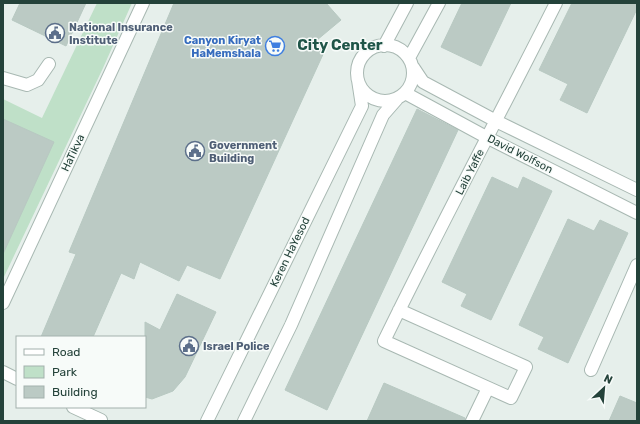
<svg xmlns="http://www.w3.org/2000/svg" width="640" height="424" font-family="Rubik,sans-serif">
  <rect width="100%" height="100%" fill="#e6efeb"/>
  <path fill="#bfe0c8" d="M97 3H132L103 68 3 279V99L42 118Z"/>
  <path fill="#bbcac4" stroke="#b8c9c2" d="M20 3H86L66 46 12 20Z
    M174 3H326L341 20 311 45 325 50 220 279 187 265 179 281 140 262 134 279 121 273 93 337H41L76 254 69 252Z
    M462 3H511L481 66 441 47Z
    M572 3H637V9L587 113 560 100 568 84 539 70Z
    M417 109 458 130 327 410 285 390Z
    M3 119 54 142 3 254Z
    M492 177 518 189 523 177 552 191 491 320 461 306 467 294 442 282Z
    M568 219 594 231 600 220 628 233 568 363 538 349 544 337 519 325Z
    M177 294 216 312 185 377 173 391 152 399 145 397V322L160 330Z
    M384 383 465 418V421H367Z
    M620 396 637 403V421H609Z"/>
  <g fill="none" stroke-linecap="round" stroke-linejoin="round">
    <defs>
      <path id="minor" d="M357 73a28 28 0 1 1 56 0a28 28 0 1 1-56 0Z
        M384 46 407 3
        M409 58 439 3
        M413 67 423 82 496 121 637 190
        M3 78 27 85 38 80 49 64
        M405 93 488 138 637 213
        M3 303 143 3
        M399 310 526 367 511 398 384 341C439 228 499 116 556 3
        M591 370 637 265
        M3 372 17 379
        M73 407 101 420
        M207 421 362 106 358 80
        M244 421 291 325 383 115 397 99
        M472 421 488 388"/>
    </defs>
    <use href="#minor" stroke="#a8b8b2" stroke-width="14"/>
    <use href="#minor" stroke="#fff" stroke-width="12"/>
  </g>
  <defs>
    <symbol id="civic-ring" viewBox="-11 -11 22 22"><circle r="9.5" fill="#f7fbf9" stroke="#5c6f8a" stroke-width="1.5"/><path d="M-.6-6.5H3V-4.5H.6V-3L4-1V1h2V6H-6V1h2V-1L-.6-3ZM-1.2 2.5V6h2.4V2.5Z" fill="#5c6f8a"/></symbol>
    <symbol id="supermarket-ring" viewBox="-11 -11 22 22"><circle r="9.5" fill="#f7fbf9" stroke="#3f7fe0" stroke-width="1.5"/><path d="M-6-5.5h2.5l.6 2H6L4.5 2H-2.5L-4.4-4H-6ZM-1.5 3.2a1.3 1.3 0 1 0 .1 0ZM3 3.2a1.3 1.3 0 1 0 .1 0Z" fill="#3f7fe0"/></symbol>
  </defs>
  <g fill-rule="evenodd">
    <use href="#civic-ring" x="44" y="22" width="22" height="22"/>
    <use href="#supermarket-ring" x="264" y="35" width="22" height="22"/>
    <use href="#civic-ring" x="184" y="140" width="22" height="22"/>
    <use href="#civic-ring" x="178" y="335" width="22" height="22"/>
  </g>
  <g text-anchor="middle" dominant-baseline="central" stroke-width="3" stroke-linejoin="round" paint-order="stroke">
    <g font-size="11" font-weight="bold" fill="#4e5e75" stroke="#f7fbf9" text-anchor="start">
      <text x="69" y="27">National Insurance<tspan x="69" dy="13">Institute</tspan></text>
      <text x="209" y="145">Government<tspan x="209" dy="13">Building</tspan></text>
      <text x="203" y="346">Israel Police</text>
    </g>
    <g font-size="11" font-weight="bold" fill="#366cbe" stroke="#f7fbf9" text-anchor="end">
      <text x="261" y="40">Canyon Kiryat<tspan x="261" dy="13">HaMemshala</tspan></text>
    </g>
    <g font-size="11" fill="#24423a" stroke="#f7fbf9">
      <text transform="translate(73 153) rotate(-65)">HaTikva</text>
      <text transform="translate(520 154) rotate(27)">David Wolfson</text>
      <text transform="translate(470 172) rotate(-63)">Laib Yaffe</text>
      <text transform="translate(290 252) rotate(-64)">Keren HaYesod</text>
    </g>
    <g font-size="15" font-weight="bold" fill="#1f5548" stroke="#f7fbf9">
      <text x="340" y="45">City Center</text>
    </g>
  </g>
  <rect width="640" height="424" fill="none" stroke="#24423a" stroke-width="8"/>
  <rect x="16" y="336" width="130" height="72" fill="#f7fbf9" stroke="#a3b1ad"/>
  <rect x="24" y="349" width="20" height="6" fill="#ffffff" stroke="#a3b1ad"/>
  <text x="52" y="356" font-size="12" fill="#24423a">Road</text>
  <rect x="24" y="366" width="20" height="12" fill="#bfe0c8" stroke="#a3b1ad"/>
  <text x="52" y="376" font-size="12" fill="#24423a">Park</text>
  <rect x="24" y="386" width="20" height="12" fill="#bbcac4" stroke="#a3b1ad"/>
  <text x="52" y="396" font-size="12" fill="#24423a">Building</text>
  <g transform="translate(604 388) rotate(26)" stroke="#f7fbf9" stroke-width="3" paint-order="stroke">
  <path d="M0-3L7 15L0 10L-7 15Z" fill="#24423a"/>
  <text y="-6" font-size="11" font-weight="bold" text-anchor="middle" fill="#24423a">N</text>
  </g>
</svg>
